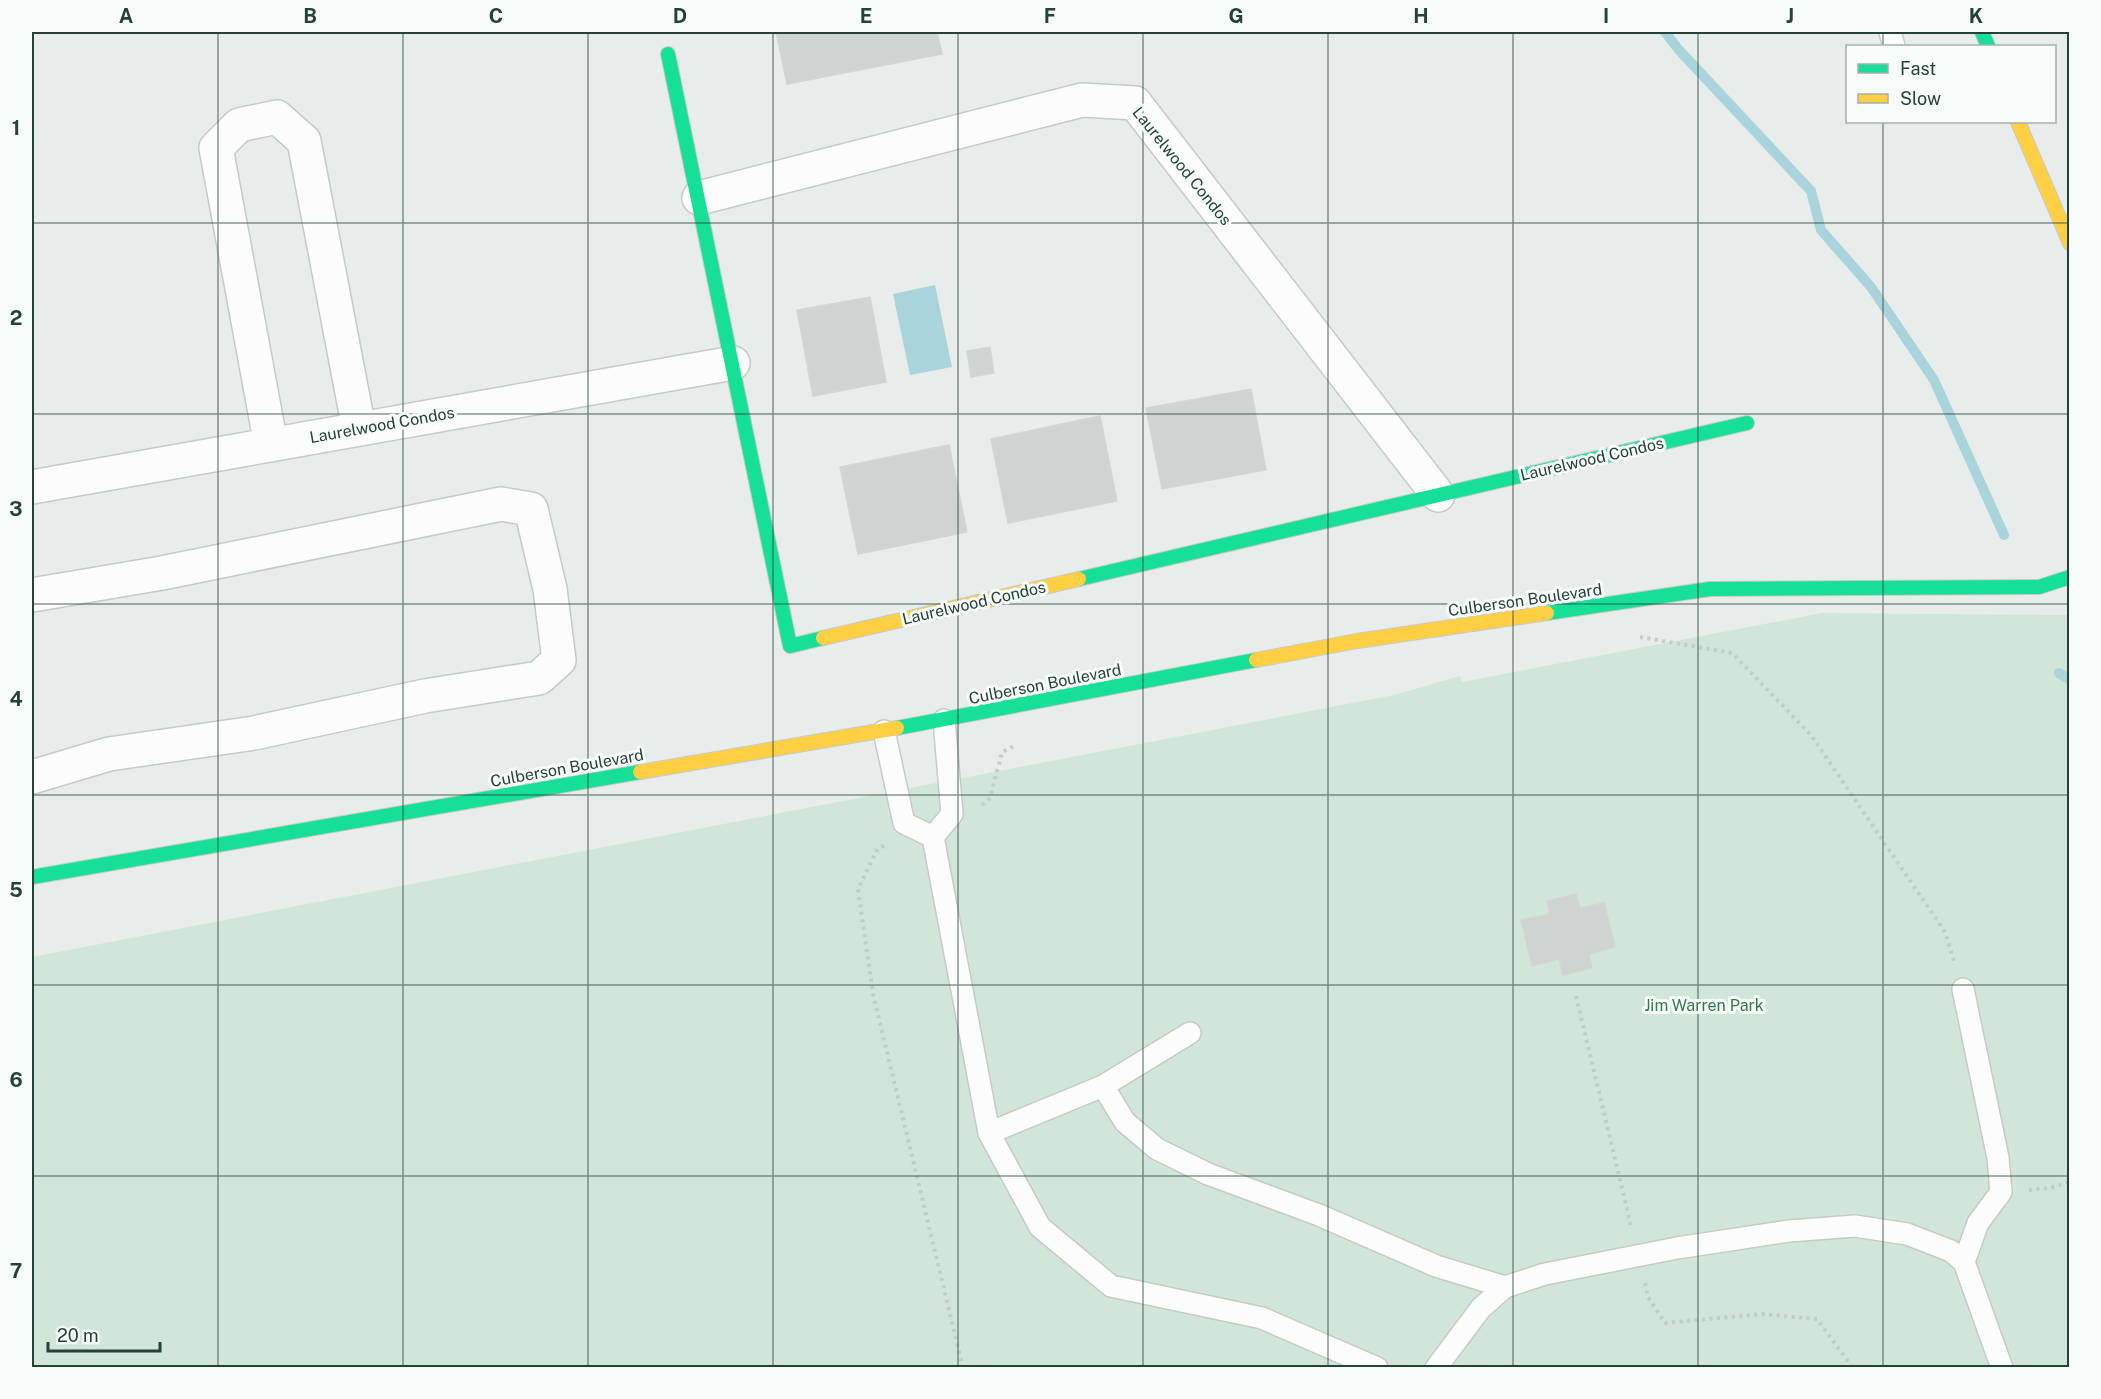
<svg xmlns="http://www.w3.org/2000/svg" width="2101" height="1399" font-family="'Public Sans',sans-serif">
  <rect width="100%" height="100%" fill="#e8edeb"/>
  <path fill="#d1e6d8" d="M1822 613 2069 615V1367L32 1368V957L1394 695 1460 676 1462 682Z"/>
  <path fill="#a9d4db" d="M935 285 952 367 910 375 893 294Z"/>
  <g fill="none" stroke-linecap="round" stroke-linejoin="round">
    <path stroke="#a9d4db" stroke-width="10" d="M1665 32 1679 50 1811 191 1821 230 1871 287 1934 380 2004 535
      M2059 673 2070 680"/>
  </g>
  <path fill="#cfd4d2" stroke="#d1d6d4" stroke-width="1.5" d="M776 32H937L942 54 787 84Z
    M870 297 886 382 813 396 797 310Z
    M990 347 994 373 971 377 967 351Z
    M1251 389 1266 470 1162 489 1146 408Z
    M1100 416 1117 501 1008 523 991 439Z
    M949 445 967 532 858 554 840 467Z
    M1576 894 1580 908 1604 903 1615 947 1589 954 1592 968 1563 975 1559 959 1532 966 1521 920 1550 914 1547 901Z"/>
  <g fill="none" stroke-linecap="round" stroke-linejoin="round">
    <defs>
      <path id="lane" d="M1890 32 1894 46
        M884 731 904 823 933 837
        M933 837 989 1133 1040 1227 1111 1286 1262 1318 1377 1368
        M933 837 952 814 944 720
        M1963 989 1998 1158 2001 1192 1978 1223 1964 1262
        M1103 1086 1125 1122 1157 1149 1208 1174 1319 1215 1436 1266 1505 1287
        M989 1133 1103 1086 1190 1033
        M1436 1368 1481 1308 1505 1287 1545 1274 1677 1248 1789 1231 1855 1226 1907 1234 1951 1251 1964 1262 2002 1368"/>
      <path id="street" d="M699 198 1082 100 1135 103 1438 495
        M271 445 216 148 239 125 277 117 304 141 359 429
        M32 487 733 363
        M32 595 162 573 501 504 531 509 550 589 559 660 539 678 425 696 254 733 109 754 32 777"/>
      <path id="fast" d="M1982 32 1988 46
        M668 54 790 646 823 638
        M1079 579 1747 423
        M1547 613 1710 589 2039 587 2070 577
        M897 728 1256 660
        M32 877 640 772"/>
      <path id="slow" d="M2018 122 2070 243
        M823 638 1079 579
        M1256 660 1357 641 1547 613
        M640 772 897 728"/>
    </defs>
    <use href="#lane" stroke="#c5cac8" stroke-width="24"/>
    <use href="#street" stroke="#c5cac8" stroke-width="36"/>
    <use href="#fast" stroke="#c3cbc8" stroke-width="16"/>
    <use href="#slow" stroke="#c3cbc8" stroke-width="16"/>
    <path stroke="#c3ccca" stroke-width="4" stroke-dasharray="3 4.5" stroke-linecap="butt" d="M1640 637 1732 653 1811 735 1945 932 1954 961
      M982 805 990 798 1002 752 1016 745
      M884 846 878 848 858 889 873 994 963 1368
      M1576 996 1631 1226
      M2029 1190 2050 1188 2070 1182
      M1645 1283 1648 1297 1665 1323 1762 1314 1817 1319 1853 1368"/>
    <use href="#lane" stroke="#fcfcfc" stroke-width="21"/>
    <use href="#street" stroke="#fcfcfc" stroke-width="33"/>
    <use href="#fast" stroke="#16e098" stroke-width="14"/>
    <use href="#slow" stroke="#ffcf43" stroke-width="14"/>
  </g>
  <path fill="none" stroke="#24423a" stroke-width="1.5" stroke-opacity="0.55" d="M218 32V1368M403 32V1368M588 32V1368M773 32V1368M958 32V1368M1143 32V1368M1328 32V1368M1513 32V1368M1698 32V1368M1883 32V46M1883 122V1368M32 223H2070M32 414H2070M32 604H2070M32 795H2070M32 985H2070M32 1176H2070"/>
  <g text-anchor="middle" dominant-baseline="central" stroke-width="6" stroke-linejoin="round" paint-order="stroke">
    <g font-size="16" fill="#24423a" stroke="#f7fbf9">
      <text transform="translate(1182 166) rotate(51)">Laurelwood Condos</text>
      <text transform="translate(382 425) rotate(-10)">Laurelwood Condos</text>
      <text transform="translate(1592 459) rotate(-13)">Laurelwood Condos</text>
      <text transform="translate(1525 600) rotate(-8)">Culberson Boulevard</text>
      <text transform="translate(974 603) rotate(-13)">Laurelwood Condos</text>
      <text transform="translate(1045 684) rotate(-11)">Culberson Boulevard</text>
      <text transform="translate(567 768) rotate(-10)">Culberson Boulevard</text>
    </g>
    <g font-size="16" fill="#2d7a4b" stroke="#f7fbf9">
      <text x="1704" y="1005">Jim Warren Park</text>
    </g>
  </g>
  <rect width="2101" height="1399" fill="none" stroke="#f7fbf9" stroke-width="66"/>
  <rect x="1846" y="45" width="210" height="78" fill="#f7fbf9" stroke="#a3b1ad" stroke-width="1.5"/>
  <rect x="1858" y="64" width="30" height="9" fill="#16e098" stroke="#a3b1ad" stroke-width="1.5"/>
  <text x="1900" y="75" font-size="18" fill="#24423a">Fast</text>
  <rect x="1858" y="94" width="30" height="9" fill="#ffcf43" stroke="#a3b1ad" stroke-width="1.5"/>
  <text x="1900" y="105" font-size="18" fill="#24423a">Slow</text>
  <path d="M48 1342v9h112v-9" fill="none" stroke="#24423a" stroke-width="3"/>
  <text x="57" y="1342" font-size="18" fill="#24423a" stroke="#f7fbf9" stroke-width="4.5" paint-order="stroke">20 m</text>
  <rect x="33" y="33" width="2035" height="1333" fill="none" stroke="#24423a" stroke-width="2"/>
  <g font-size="20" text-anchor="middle" font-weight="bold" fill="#24423a">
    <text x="126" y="23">A</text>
    <text x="310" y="23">B</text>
    <text x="496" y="23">C</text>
    <text x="680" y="23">D</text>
    <text x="866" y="23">E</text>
    <text x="1050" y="23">F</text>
    <text x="1236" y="23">G</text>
    <text x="1421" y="23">H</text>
    <text x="1606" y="23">I</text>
    <text x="1790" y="23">J</text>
    <text x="1976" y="23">K</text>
    <text x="16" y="135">1</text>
    <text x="16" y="325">2</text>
    <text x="16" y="516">3</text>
    <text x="16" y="706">4</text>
    <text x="16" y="897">5</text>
    <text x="16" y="1087">6</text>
    <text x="16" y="1278">7</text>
  </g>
</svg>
